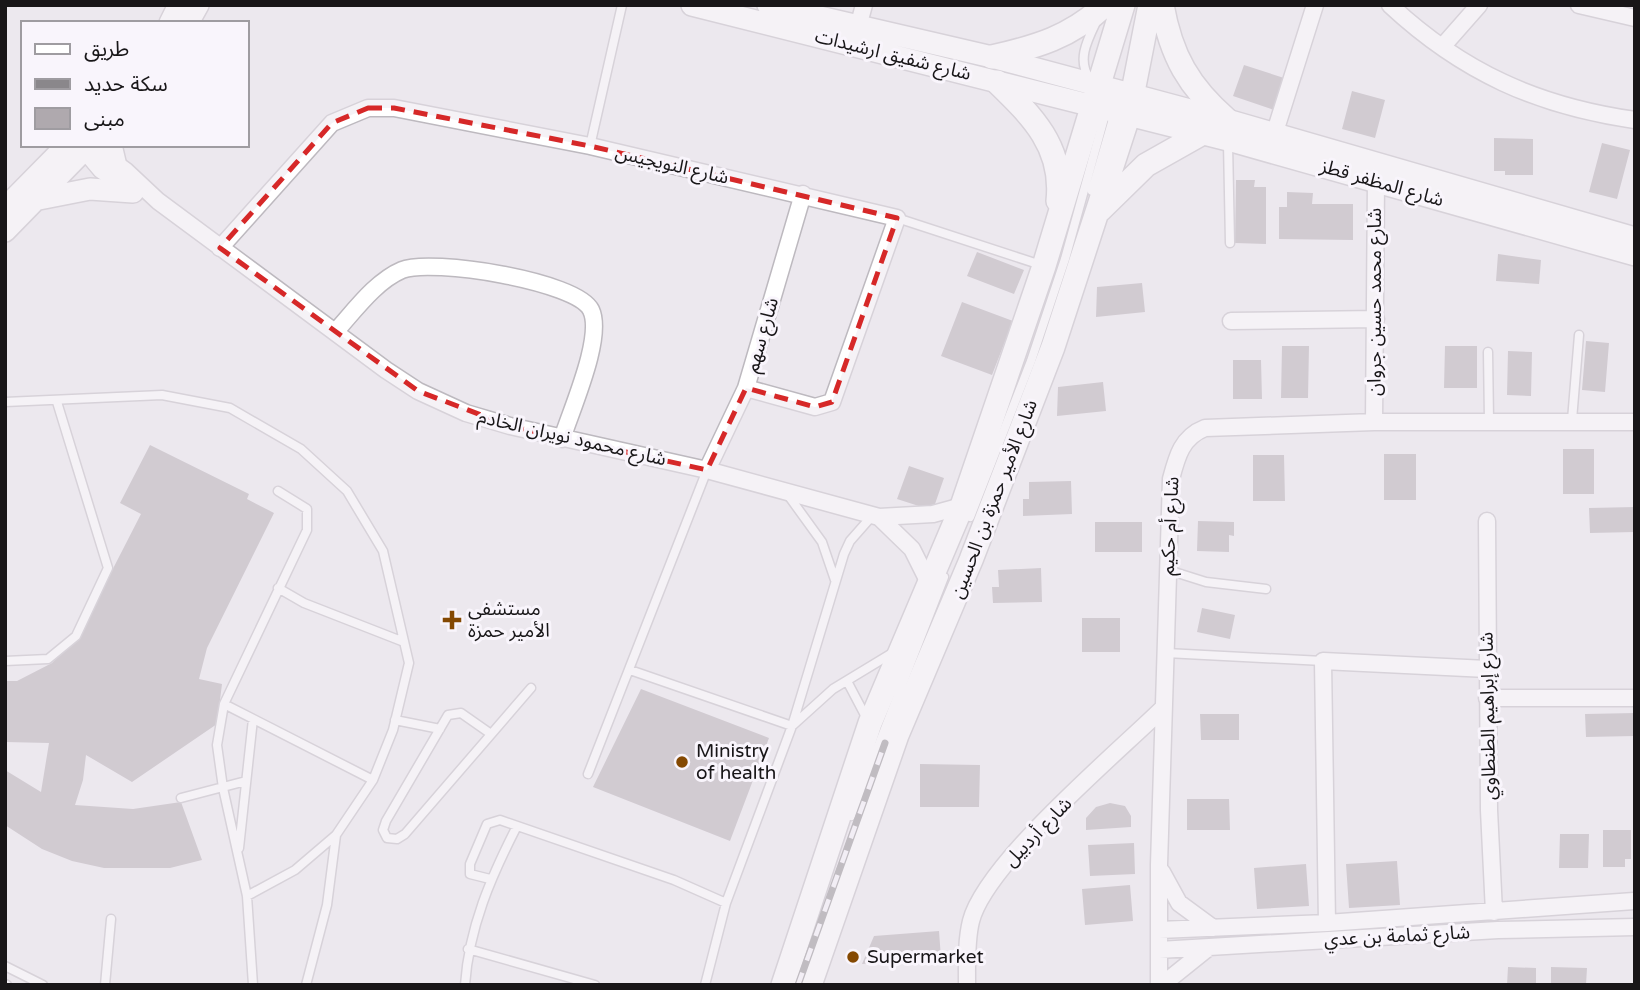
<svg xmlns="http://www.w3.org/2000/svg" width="1640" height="990" font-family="'Varela Round','Noto Sans Arabic',sans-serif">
  <rect width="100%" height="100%" fill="#ece8ee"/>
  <path fill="#afa9ae" d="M1244 65 1284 78 1274 110 1233 96Z
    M1352 91 1385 100 1375 138 1342 129Z
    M1494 138 1533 139V175H1505V171H1494Z
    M1602 143 1630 150 1617 199 1589 192Z
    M1236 180H1255L1254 187H1266V244L1235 243Z
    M1287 192 1313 193 1312 204H1353V240L1279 239V207H1287Z
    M977 252 1024 270 1014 294 967 276Z
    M1498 254 1541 260 1539 284 1496 281Z
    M1142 283 1145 312 1096 317 1097 287Z
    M962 302 1013 321 992 375 941 356Z
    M1586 341 1609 343 1605 392 1582 390Z
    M1282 346H1309L1308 398H1281Z
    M1445 346H1477V388H1444Z
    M1508 351 1532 352 1531 396 1507 395Z
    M1233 360H1261L1262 399H1233Z
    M1103 382 1106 411 1057 416 1058 387Z
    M150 445 249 494 247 499 274 513 207 648 199 679 222 684 217 724 132 782 86 755 83 780 75 805 133 809 181 802 202 860 170 868H104L72 861 42 849 5 825V770L41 792 49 743 5 742V681H17L52 663 81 631 141 514 120 503Z
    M1563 449H1594V494H1563Z
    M1384 454H1416V500H1384Z
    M1253 455H1284L1285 501H1253Z
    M909 466 944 478 935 504 925 508 897 499Z
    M1071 481 1072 514 1023 516V499H1029V482Z
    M1635 507V532L1590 533 1589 508Z
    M1198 521 1234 522V536L1229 535V552L1197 551Z
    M1095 522H1142V552H1095Z
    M1041 568 1042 602 993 603 992 587H999L998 570Z
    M1202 608 1235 615 1230 639 1197 632Z
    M1082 618H1120V652H1082Z
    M641 689 769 738 730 841 593 787Z
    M1635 713V736L1586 737 1585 714Z
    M1200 714H1239V740H1201Z
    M920 764 980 765 979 807H920Z
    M1187 799H1229L1230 830H1187Z
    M1110 803 1125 806 1131 816V827L1086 830V818L1096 807Z
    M1603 830H1631V859H1625V867H1603Z
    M1560 834H1589L1588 868H1559Z
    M1134 843 1135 874 1090 876 1088 845Z
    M1397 861 1400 905 1349 908 1346 864Z
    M1306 864 1309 906 1257 909 1254 868Z
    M1130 885 1133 921 1085 925 1082 889Z
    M939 931 941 958 862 964 874 936Z
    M1508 967 1536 968V985H1507Z
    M1551 967 1587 968 1586 985H1551Z"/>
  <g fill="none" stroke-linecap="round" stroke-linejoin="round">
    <defs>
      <path id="service" d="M1090 79C1076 60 1088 39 1097 20
        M1228 143 1230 243
        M590 146 622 5
        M1092 191 1115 112
        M897 218 1041 265
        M1488 352 1489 421
        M5 402 162 395 230 408 301 449 347 491 383 551 409 663 393 730 373 780 336 835 295 870 247 896
        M1572 420 1579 335
        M788 495 822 542 835 580
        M970 517 1031 361 1065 259 1106 111
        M1168 570 1206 582 1266 589
        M278 588 304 603 404 642
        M1166 653 1323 661
        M5 661 48 659 76 636 108 568 57 402
        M630 670 792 726 844 554 850 541 872 516
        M847 681 867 719
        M224 704 373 780
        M395 720 440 729
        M491 734 461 713 448 715 386 821 383 830 387 838 397 839 405 834 531 688
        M588 774 707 470
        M181 798 246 781
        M851 816 944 577
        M239 848 253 719
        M490 879 470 874V864L487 824 500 820 674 880 726 903
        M468 949 595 985
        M5 966 43 985
        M5 984 7 985
        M105 985 111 919
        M253 985 247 896 223 788 217 745 224 704 307 530V509L278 491
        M306 985 327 905 336 835
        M465 985C469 927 491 877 517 826
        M705 985 726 903 792 726 833 689 894 652"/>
      <path id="minor" d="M1390 5C1462 72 1537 106 1635 120
        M1579 5 1635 18
        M858 27 864 5
        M1442 47 1479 5
        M1274 135 1315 5
        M80 145 101 170 133 191
        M90 145 126 171 158 201 386 370 418 391 466 413 510 426 707 470 879 517 933 514 962 506
        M220 248 332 123 368 108H394L590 146 897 218 832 402 815 407 746 388
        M1231 321 1376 319
        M336 331C355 310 376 281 402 270 431 258 577 281 591 310 604 337 571 410 562 439
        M1374 422 1376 181
        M707 470 746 388 803 194
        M879 517 912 549 929 583
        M1487 521 1489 810 1494 912
        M1487 698H1635
        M1162 872 1179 903 1213 928
        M1327 923 1323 661 1487 669
        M1159 930 1327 923 1634 901
        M1159 950 1498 930 1635 927
        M967 985C967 964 966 941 971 921 986 863 1116 754 1163 708
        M1159 985V865L1171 479C1177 456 1182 437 1205 428L1374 422H1635
        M1162 985 1208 948"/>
      <path id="tertiary" d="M692 5 1228 140 1635 255
        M768 5 992 57 1227 120 1635 238
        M170 23 179 5
        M188 23 198 5
        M111 145 115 162
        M39 199 90 189 133 192
        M5 208 67 145
        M5 231 89 145"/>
      <path id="secondary" d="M1162 5C1171 56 1189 87 1227 120
        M992 57C1036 47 1071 37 1105 5
        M997 82C1032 116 1064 147 1058 201
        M1100 210 1146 165 1201 134
        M783 985 870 723 962 506 1044 266 1123 5
        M810 985 897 735 971 560 1053 347 1128 117 1150 5"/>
    </defs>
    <use href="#service" stroke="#bdb9bf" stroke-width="11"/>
    <use href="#minor" stroke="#bdb9bf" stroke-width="19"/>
    <use href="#tertiary" stroke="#bdb9bf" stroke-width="24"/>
    <use href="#secondary" stroke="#bdb9bf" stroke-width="26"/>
    <use href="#service" stroke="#fff" stroke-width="8"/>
    <use href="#minor" stroke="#fff" stroke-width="16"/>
    <use href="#tertiary" stroke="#fff" stroke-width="21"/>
    <use href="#secondary" stroke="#fff" stroke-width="23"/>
    <defs>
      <path id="rail" d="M798 985 885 743"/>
    </defs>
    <use href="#rail" stroke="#8a878b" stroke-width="7"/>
    <use href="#rail" stroke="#f9f5fc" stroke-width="4.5" stroke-dasharray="13" stroke-linecap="butt"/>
  </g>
  <path d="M0 0H1640V990H0ZM368 108H394L590 146 897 218 832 402 815 407 746 388 707 470 510 426 418 391 220 248 332 123Z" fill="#ece8ee" fill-opacity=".55" fill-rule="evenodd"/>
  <path fill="none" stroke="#d62828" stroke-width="5" stroke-dasharray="14 9" stroke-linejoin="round" d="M368 108H394L590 146 897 218 832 402 815 407 746 388 707 470 510 426 418 391 220 248 332 123Z"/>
  <g fill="#844902" stroke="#f9f5fc" stroke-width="2.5">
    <path d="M448.5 609.5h7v7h7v7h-7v7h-7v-7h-7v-7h7z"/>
    <circle cx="682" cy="762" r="7"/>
    <circle cx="853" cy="957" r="7"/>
  </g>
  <g text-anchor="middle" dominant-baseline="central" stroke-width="6" stroke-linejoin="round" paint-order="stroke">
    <g font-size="19" fill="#181618" stroke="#f9f5fc">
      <text transform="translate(893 55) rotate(14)">شارع شفيق ارشيدات</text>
      <text transform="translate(672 165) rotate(13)">شارع النويجيس</text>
      <text transform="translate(1382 183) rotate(16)">شارع المظفر قطز</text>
      <text transform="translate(1375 302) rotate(-90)">شارع محمد حسين جروان</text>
      <text transform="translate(762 335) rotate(-74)">شارع سهم</text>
      <text transform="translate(572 438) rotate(13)">شارع محمود نويران الخادم</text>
      <text transform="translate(994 499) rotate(-69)">شارع الأمير حمزة بن الحسين</text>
      <text transform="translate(1170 526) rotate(-87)">شارع أم حكيم</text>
      <text transform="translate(1488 716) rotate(-91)">شارع إبراهيم الطنطاوي</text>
      <text transform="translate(1038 832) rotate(-46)">شارع أردبيل</text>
      <text transform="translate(1397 936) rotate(-3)">شارع ثمامة بن عدي</text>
    </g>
    <g font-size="19" fill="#181618" stroke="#f9f5fc" text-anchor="start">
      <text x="468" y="609">مستشفى<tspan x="468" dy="22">الأمير حمزة</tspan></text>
      <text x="696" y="751">Ministry<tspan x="696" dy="22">of health</tspan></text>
      <text x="867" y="957">Supermarket</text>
    </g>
  </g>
  <rect width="1640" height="990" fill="none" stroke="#181618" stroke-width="14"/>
  <rect x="21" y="21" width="228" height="126" fill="#f9f5fc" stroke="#9f9ca1" stroke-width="2"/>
  <rect x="35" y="44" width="35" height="10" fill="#ffffff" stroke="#9f9ca1" stroke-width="2"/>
  <text x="84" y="56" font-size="21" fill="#181618">طريق</text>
  <rect x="35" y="79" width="35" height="10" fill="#8a878b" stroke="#9f9ca1" stroke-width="2"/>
  <text x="84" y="91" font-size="21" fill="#181618">سكة حديد</text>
  <rect x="35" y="108" width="35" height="21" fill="#afa9ae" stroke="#9f9ca1" stroke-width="2"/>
  <text x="84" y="126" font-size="21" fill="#181618">مبنى</text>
</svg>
